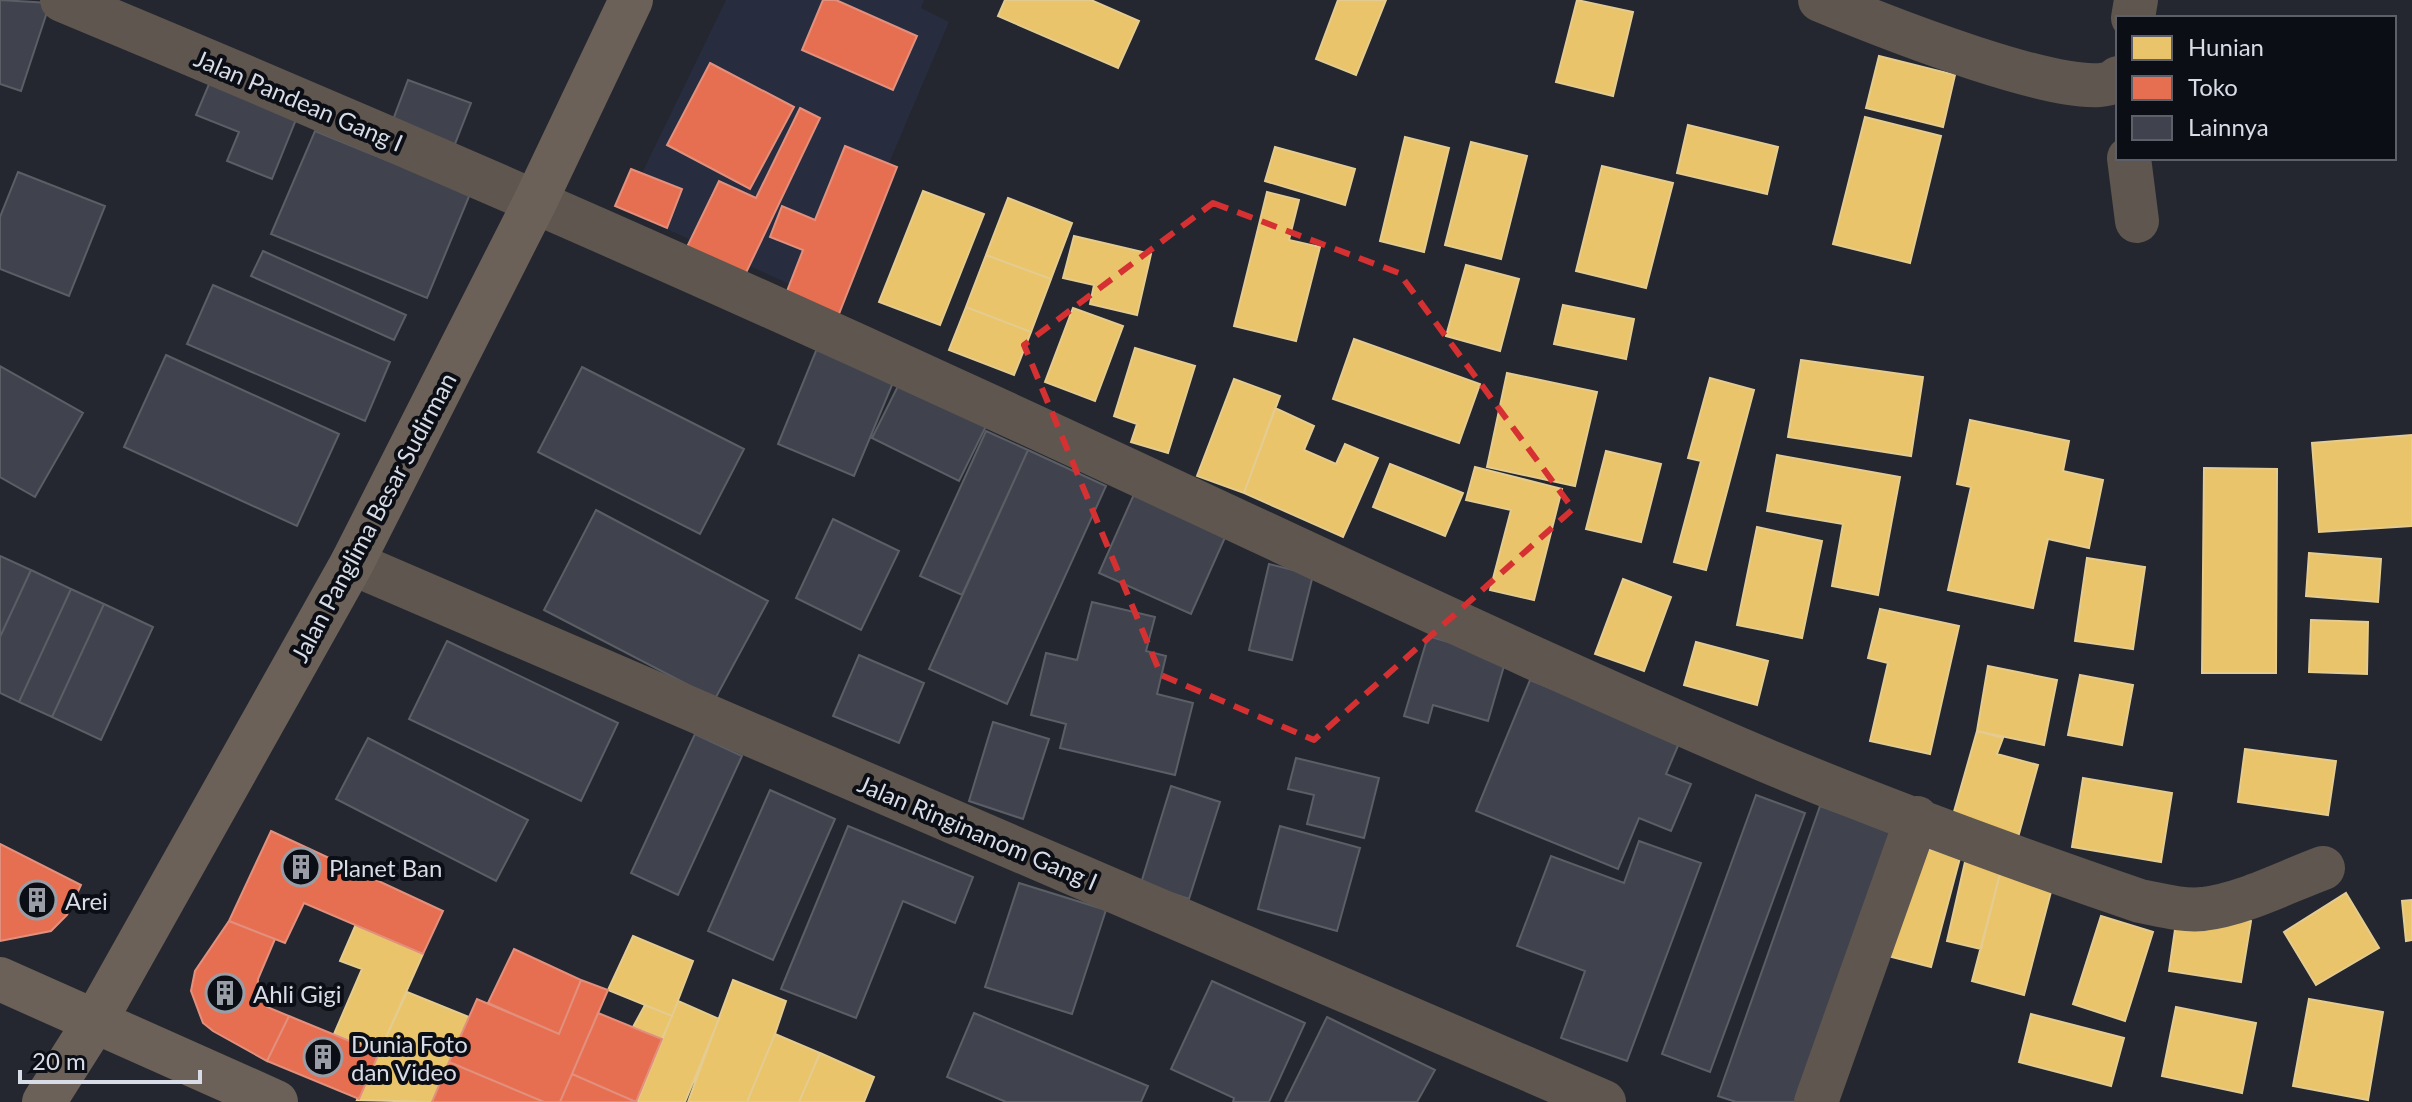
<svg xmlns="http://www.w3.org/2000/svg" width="2412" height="1102" font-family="Lato,sans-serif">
  <rect width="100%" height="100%" fill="#24272f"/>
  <path fill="#272c3f" d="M726 0H924L921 8 949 22 830 302 624 210Z"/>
  <path fill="#e9c46a" stroke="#e4cb8f" stroke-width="2" d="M1005 0H1091L1139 21 1118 68 998 16Z
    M1338 0H1386L1356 75 1316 59Z
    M1577 0 1633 12 1613 96 1556 82Z
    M1879 56 1955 75 1943 127 1866 108Z
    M1865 117 1941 136 1910 263 1833 244Z
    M1688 125 1778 147 1767 194 1677 173Z
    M1405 137 1449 148 1424 252 1380 241Z
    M1471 142 1527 156 1501 259 1445 245Z
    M1275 147 1355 169 1345 205 1265 181Z
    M1602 166 1673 183 1646 288 1576 271Z
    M923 191 984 214 940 325 879 302Z
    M1267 192 1299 200 1289 240 1320 247 1296 341 1234 326Z
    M1008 198 1072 223 1051 279 986 255Z
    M1074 236 1151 254 1137 315 1090 304 1094 285 1063 278Z
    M986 255 1051 279 1031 332 966 307Z
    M1466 265 1519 279 1500 351 1446 336Z
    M1563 305 1634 319 1626 359 1554 344Z
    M966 307 1031 332 1014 375 949 350Z
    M1073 308 1123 326 1095 401 1045 382Z
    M1354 339 1480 384 1459 443 1333 399Z
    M1135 348 1195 366 1168 453 1131 442 1137 424 1114 416Z
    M1801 360 1923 377 1911 456 1788 437Z
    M1507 373 1597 392 1575 486 1487 467Z
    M1710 378 1754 390 1706 570 1674 562 1701 461 1688 458Z
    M1234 379 1280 396 1244 493 1197 476Z
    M1275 408 1314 426 1304 450 1336 464 1345 444 1378 458 1343 537 1244 493Z
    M1970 420 2069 441 2063 471 2103 480 2089 548 2048 539 2033 608 1948 590 1971 487 1957 484Z
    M2412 435V526L2319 532 2312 443Z
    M1606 451 1661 464 1641 542 1586 529Z
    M1777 455 1900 477 1878 595 1832 586 1843 524 1767 511Z
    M1390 464 1463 493 1445 536 1373 507Z
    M1475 467 1562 489 1534 600 1490 590 1511 510 1466 500Z
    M2204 468 2277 469 2276 673H2202Z
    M1757 527 1822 541 1802 638 1737 625Z
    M2309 553 2381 559 2378 602 2306 596Z
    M2087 558 2145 567 2133 649 2075 641Z
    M1623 579 1671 597 1644 671 1595 654Z
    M1880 609 1959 626 1930 754 1870 741 1888 663 1868 658Z
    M2311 620 2368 622 2367 674 2309 672Z
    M1696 642 1768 661 1757 705 1684 685Z
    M1988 666 2057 680 2044 745 1977 731Z
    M2080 675 2133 685 2122 745 2068 735Z
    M1977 731 2003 738 1997 754 2038 765 2017 841 1951 822Z
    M2245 749 2336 761 2328 815 2238 802Z
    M2083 778 2172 793 2161 862 2072 847Z
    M1918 846 1960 858 1931 967 1888 956Z
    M1965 862 2001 870 1981 949 1947 941Z
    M2001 870 2053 884 2024 995 1972 981Z
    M2346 893 2379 948 2316 985 2284 932Z
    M2412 900V940L2406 941 2402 901Z
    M2178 909 2251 921 2241 982 2169 971Z
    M2101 916 2153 932 2125 1021 2073 1004Z
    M356 924 423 954 379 1053 334 1034 362 969 340 961Z
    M633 936 693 961 672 1016 608 990Z
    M733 980 786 1001 775 1034 747 1102H688Z
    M407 992 469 1017 432 1102 357 1100Z
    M2309 999 2383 1012 2368 1100 2293 1086Z
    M678 1001 719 1019 685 1102H637Z
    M645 1005 672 1016 662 1039 633 1027Z
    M2176 1007 2256 1023 2242 1093 2162 1076Z
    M2031 1014 2124 1038 2111 1086 2019 1062Z
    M775 1034 820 1053 799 1102H747Z
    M820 1053 874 1077 864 1102H799Z"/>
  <path fill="#e76f51" stroke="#e2907e" stroke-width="2" d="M823 0H836L917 36 893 90 802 50Z
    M710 63 794 107 750 189 667 145Z
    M800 108 820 118 743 279 685 251 719 181 756 198Z
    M845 146 897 167 835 324 782 304 803 250 770 237 782 206 815 220Z
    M631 169 682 189 667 228 615 206Z
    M271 831 443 911 423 954 304 903 285 943 229 921Z
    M0 844 81 885 67 915 51 931 0 941Z
    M229 921 275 939 258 979 257 995 267 1007 289 1016 267 1061 213 1031 203 1023 191 991 195 971Z
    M514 949 581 980 559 1034 488 1003Z
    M581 980 608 990 560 1102H544L449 1062 477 999 559 1034Z
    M598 1013 662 1039 636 1102 572 1074Z
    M289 1016 379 1053 359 1099 267 1061Z
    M449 1062 544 1102H432Z
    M572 1074 636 1102H637H560Z"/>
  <path fill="#40434e" stroke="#5c5e65" stroke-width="2" d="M0 0 50 3 21 91 0 84Z
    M212 77 299 112 272 179 227 161 239 132 196 115Z
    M408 80 471 103 453 149 391 125Z
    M315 131 470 194 427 298 271 234Z
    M18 172 105 206 69 296 0 269V217Z
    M263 251 406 315 394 340 251 276Z
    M213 285 390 362 365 421 187 344Z
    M820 341 897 373 854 476 778 444Z
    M166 355 339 434 297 526 124 447Z
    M0 366 83 413 35 497 0 477Z
    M582 367 744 449 700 534 538 452Z
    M903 376 990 418 959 481 872 438Z
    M986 431 1028 450 962 595 920 576Z
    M1028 450 1106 486 1007 704 929 669Z
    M1135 492 1227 533 1191 614 1099 573Z
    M596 510 768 601 715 699 544 610Z
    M833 519 899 551 861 630 796 598Z
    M0 556 31 570 0 637Z
    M1269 564 1313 575 1292 660 1249 650Z
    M31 570 71 589 19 702 0 693V637Z
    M71 589 104 604 52 717 19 702Z
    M1092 602 1155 617 1146 651 1166 656 1157 694 1193 703 1175 775 1060 748 1066 724 1031 715 1046 653 1077 660Z
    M104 604 153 627 101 740 52 717Z
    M1428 636 1506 659 1488 721 1433 705 1428 723 1404 716Z
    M447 641 618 723 581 801 409 719Z
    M859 655 924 683 899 743 833 716Z
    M1530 680 1680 741 1666 774 1691 784 1671 831 1639 818 1618 869 1476 811Z
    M993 722 1049 739 1023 819 969 801Z
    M695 734 742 756 678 895 631 873Z
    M368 738 528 820 496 881 336 799Z
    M1296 758 1379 778 1364 838 1307 824 1314 795 1288 789Z
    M1171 786 1220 802 1189 899 1141 883Z
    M770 790 835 819 773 960 708 931Z
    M1756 795 1805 813 1710 1072 1662 1054Z
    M1820 806 1906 837 1813 1102H1736L1718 1096Z
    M848 826 973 877 955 923 903 901 856 1018 781 989Z
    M1280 826 1360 848 1337 931 1258 909Z
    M1639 841 1701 863 1627 1061 1561 1038 1585 971 1517 946 1551 856 1624 883Z
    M1019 883 1106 910 1072 1014 985 987Z
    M1212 981 1305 1023 1269 1102H1233L1234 1098 1171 1069Z
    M974 1013 1148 1086 1141 1102H1006L947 1077Z
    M1327 1017 1435 1070 1417 1102H1285Z"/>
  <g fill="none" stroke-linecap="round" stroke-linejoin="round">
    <path stroke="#5e564f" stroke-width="44" d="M62 0C363 125 663 256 959 392 1229 515 1495 645 1767 761 1889 812 2015 858 2140 901 2161 905 2182 911 2203 909 2244 904 2285 882 2323 868
      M1820 0C1861 17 2092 112 2118 78
      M2133 18 2136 0
      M2129 158 2137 221
      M352 563 1604 1102
      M1816 1102 1917 818"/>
    <path stroke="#6b6158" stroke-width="44" d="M0 979 276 1102
      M44 1102 94 1023 352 563 535 202 631 0"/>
  </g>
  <path fill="none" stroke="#d63132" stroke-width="6" stroke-dasharray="16 10" stroke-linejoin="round" d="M1213 203 1399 273 1573 509 1314 740 1161 675 1024 345Z"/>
  <defs>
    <symbol id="building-ring" viewBox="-11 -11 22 22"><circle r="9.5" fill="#0c0e15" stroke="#999da6" stroke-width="1.5"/><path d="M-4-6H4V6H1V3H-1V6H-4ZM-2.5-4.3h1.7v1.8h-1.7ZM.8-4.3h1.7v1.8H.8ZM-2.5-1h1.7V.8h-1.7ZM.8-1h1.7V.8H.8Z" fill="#999da6"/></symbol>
  </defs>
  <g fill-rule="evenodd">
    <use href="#building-ring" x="279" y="845" width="44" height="44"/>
    <use href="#building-ring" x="15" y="878" width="44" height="44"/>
    <use href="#building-ring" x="203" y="971" width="44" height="44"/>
    <use href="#building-ring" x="301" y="1035" width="44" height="44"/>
  </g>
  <g text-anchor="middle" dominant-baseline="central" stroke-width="8" stroke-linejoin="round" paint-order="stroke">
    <g font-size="24" fill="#d8dce6" stroke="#0c0e15">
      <text transform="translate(299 100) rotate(23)">Jalan Pandean Gang I</text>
      <text transform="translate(373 517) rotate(-62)">Jalan Panglima Besar Sudirman</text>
      <text transform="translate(978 832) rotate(23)">Jalan Ringinanom Gang I</text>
    </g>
    <g font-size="24" fill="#d8dce6" stroke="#0c0e15" text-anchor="start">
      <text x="329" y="867">Planet Ban</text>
      <text x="65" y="900">Arei</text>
      <text x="253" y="993">Ahli Gigi</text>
      <text x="351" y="1043">Dunia Foto<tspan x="351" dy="28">dan Video</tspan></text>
    </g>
  </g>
  <rect x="2116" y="16" width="280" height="144" fill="#0c0e15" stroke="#5e6069" stroke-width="2"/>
  <rect x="2132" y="36" width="40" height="24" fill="#e9c46a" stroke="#5e6069" stroke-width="2"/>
  <text x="2188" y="56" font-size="24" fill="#d8dce6">Hunian</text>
  <rect x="2132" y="76" width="40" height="24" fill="#e76f51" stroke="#5e6069" stroke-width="2"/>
  <text x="2188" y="96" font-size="24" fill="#d8dce6">Toko</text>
  <rect x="2132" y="116" width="40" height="24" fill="#40434e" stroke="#5e6069" stroke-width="2"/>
  <text x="2188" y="136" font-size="24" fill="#d8dce6">Lainnya</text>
  <path d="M20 1070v12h180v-12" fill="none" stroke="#d8dce6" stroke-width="4"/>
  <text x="32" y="1070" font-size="24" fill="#d8dce6" stroke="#0c0e15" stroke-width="6" paint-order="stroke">20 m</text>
</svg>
